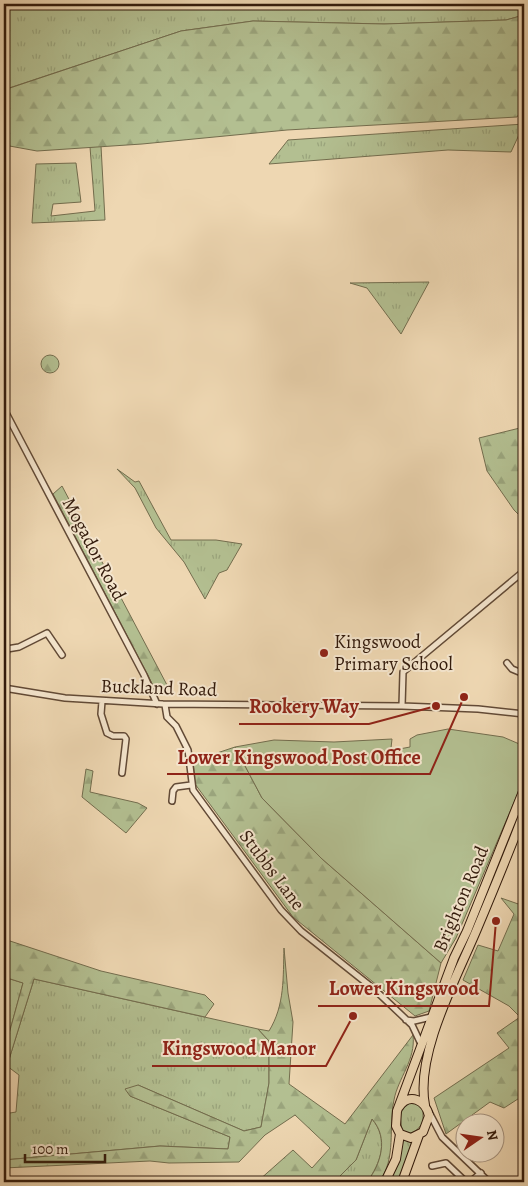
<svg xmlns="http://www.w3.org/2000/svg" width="528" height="1186" font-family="Alegreya,serif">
  <defs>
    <pattern id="grass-tufts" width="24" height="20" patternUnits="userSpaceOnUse" patternTransform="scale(1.25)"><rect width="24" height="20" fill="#b3bf91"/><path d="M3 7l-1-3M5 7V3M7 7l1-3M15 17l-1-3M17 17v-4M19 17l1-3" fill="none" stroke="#9aa47c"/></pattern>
    <pattern id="forest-firs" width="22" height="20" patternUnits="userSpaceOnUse" patternTransform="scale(1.25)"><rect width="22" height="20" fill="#b3bf91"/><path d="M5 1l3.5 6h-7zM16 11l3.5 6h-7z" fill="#9aa47c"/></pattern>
  </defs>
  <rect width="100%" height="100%" fill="#eed7b2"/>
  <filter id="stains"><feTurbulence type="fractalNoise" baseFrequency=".004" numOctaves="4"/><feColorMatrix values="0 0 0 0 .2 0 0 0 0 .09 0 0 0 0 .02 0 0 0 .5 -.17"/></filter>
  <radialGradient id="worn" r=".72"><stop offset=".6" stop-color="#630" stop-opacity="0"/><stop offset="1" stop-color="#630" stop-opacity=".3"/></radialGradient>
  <path fill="url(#grass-tufts)" stroke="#736d4e" d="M4 4H524V15L506 20 384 24 253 21 181 31 6 89 4 83Z
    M524 124 511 152 448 150 269 164 288 140Z
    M101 146 105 220 32 223 36 164 76 163 81 202 53 204 51 216 95 211 90 147Z
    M429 282 401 334 367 288 350 283Z
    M117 469 135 482 139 481 171 540H216L242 544 227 570 219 573 205 599 184 562 156 528 135 488Z
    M4 977 23 983 4 1052Z
    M34 979 258 1029 269 1041V1083L261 1127 244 1131 138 1085 130 1096 230 1137 228 1149 160 1146 4 1160V1114L16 1112 19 1075 7 1066Z
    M416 1102 423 1110V1123L412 1135 402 1132 400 1114 407 1103Z
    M372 1119C389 1139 381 1163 367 1182H334L356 1160Z
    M402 1140 413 1141 406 1166 398 1182H387L396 1169Z"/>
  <path fill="url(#forest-firs)" stroke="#736d4e" d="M524 15V106L517 117 287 130 142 144 37 151 4 145V83L7 89 181 31 210 27 253 21 384 24 506 20Z
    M41 364a9 9 0 1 1 18 0a9 9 0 1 1-18 0Z
    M524 427V520L514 510 487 471 479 438Z
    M62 486 167 685 164 693H157L53 494Z
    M235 747 262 798 321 858 441 963 429 1011 415 1016 293 917 195 784 193 761Z
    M86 769 93 771 90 792 138 803 147 808 126 833 82 797Z
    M501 898 524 906V1095L504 1108 490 1102 446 1134 434 1098 509 1048 497 1033 520 1017 509 1006 463 980 478 945 498 951 514 914Z
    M4 939 101 971 205 995 214 1004 205 1017 34 979 7 1066 4 1065V1052L23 983 4 977Z
    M284 948 288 993 293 1022 289 1084 345 1124 413 1035C416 1060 398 1078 394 1100 388 1128 397 1158 379 1182H367C381 1164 389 1138 372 1119L356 1160 334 1182 285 1180 260 1182 258 1181 293 1150 312 1168 330 1148 295 1115 265 1135 239 1162 169 1163 150 1161 4 1168V1160L160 1146 228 1149 230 1137 130 1096 125 1089 138 1085 244 1131 261 1127 269 1083V1041L258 1029 269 1031C285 1005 283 977 284 948Z"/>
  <path fill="#b3bf91" stroke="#736d4e" d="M448 729 503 737 524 746V779L456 938 441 963 321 858 262 798 235 747 274 740 334 742 392 739 391 748 394 750 410 747V739L417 735Z"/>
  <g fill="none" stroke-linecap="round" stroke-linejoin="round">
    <defs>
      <path id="minor" d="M4 409 144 675 157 704
        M507 663 512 669 524 674
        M4 664 7 649 19 647 47 633 62 655
        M4 688 65 698 163 704 402 706 478 709 524 714
        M102 701 101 714 107 733 113 736H124L126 739 122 773
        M165 705 167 717 176 726 188 750 193 790 281 910 301 931 374 989 412 1025 421 1044
        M402 706 403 672 524 571
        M172 801 173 791 176 787 191 785
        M406 1020 414 1021 431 1017
        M429 1112 442 1137 489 1182
        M432 1166 446 1163 466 1182
        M470 1182 481 1173"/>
      <path id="highway" d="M425 1105C415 1054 457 977 477 929 493 891 509 852 524 813
        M399 1107C409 1092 426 1100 429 1116L423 1132 411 1138 400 1134 396 1126 397 1111 454 958 467 931 524 789
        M385 1182 396 1159 400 1134
        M402 1182 419 1135"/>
    </defs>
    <use href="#minor" stroke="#624a36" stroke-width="8"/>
    <use href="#highway" stroke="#331b0c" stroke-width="10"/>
    <use href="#minor" stroke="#f4e5cd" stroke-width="5"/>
    <use href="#highway" stroke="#eed7b2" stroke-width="8"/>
  </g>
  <circle fill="#8f2418" stroke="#f4e5cd" stroke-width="2" cx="324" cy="653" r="5"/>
  <g text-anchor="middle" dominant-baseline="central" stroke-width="4" stroke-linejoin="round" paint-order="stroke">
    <g font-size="19" fill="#331b0c" stroke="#f4e5cd">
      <text transform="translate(94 549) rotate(62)">Mogador Road</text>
      <text transform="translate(159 688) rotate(2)">Buckland Road</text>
      <text transform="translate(272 870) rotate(53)">Stubbs Lane</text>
      <text transform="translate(461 899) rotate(-67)">Brighton Road</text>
    </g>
    <g font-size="19" fill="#331b0c" stroke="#f4e5cd" text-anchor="start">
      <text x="334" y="642">Kingswood<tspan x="334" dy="22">Primary School</tspan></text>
    </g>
  </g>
  <path fill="none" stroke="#8f2418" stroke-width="2" d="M436 706L369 724H239M464 697L430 774H167M496 921L489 1006H318M353 1016L326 1066H152"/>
  <g fill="#8f2418" stroke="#f4e5cd" stroke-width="2">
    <circle cx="436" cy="706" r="5"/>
    <circle cx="464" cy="697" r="5"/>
    <circle cx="496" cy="921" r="5"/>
    <circle cx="353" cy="1016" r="5"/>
  </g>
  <g font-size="20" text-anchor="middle" font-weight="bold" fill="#8f2418" stroke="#f4e5cd" stroke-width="4" stroke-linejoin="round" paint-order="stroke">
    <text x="304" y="713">Rookery Way</text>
    <text x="299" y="764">Lower Kingswood Post Office</text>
    <text x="404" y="995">Lower Kingswood</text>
    <text x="239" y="1055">Kingswood Manor</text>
  </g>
  <rect width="528" height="1186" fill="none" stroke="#eed7b2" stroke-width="20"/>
  <rect x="5" y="5" width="518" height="1176" fill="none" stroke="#331b0c" stroke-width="2.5"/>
  <rect x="10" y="10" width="508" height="1166" fill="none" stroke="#331b0c"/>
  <g transform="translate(480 1138) rotate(77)"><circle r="24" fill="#f4e5cd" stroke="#a79480"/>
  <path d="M0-4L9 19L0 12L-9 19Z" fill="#8f2418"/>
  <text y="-8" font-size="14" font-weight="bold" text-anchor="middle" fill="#331b0c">N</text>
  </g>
  <path d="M25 1154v8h80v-8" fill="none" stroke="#331b0c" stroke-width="2.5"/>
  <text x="32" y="1154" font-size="15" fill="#331b0c" stroke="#f4e5cd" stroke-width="4" paint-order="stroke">100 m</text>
  <rect width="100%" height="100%" filter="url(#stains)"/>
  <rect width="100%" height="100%" fill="url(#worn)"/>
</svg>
